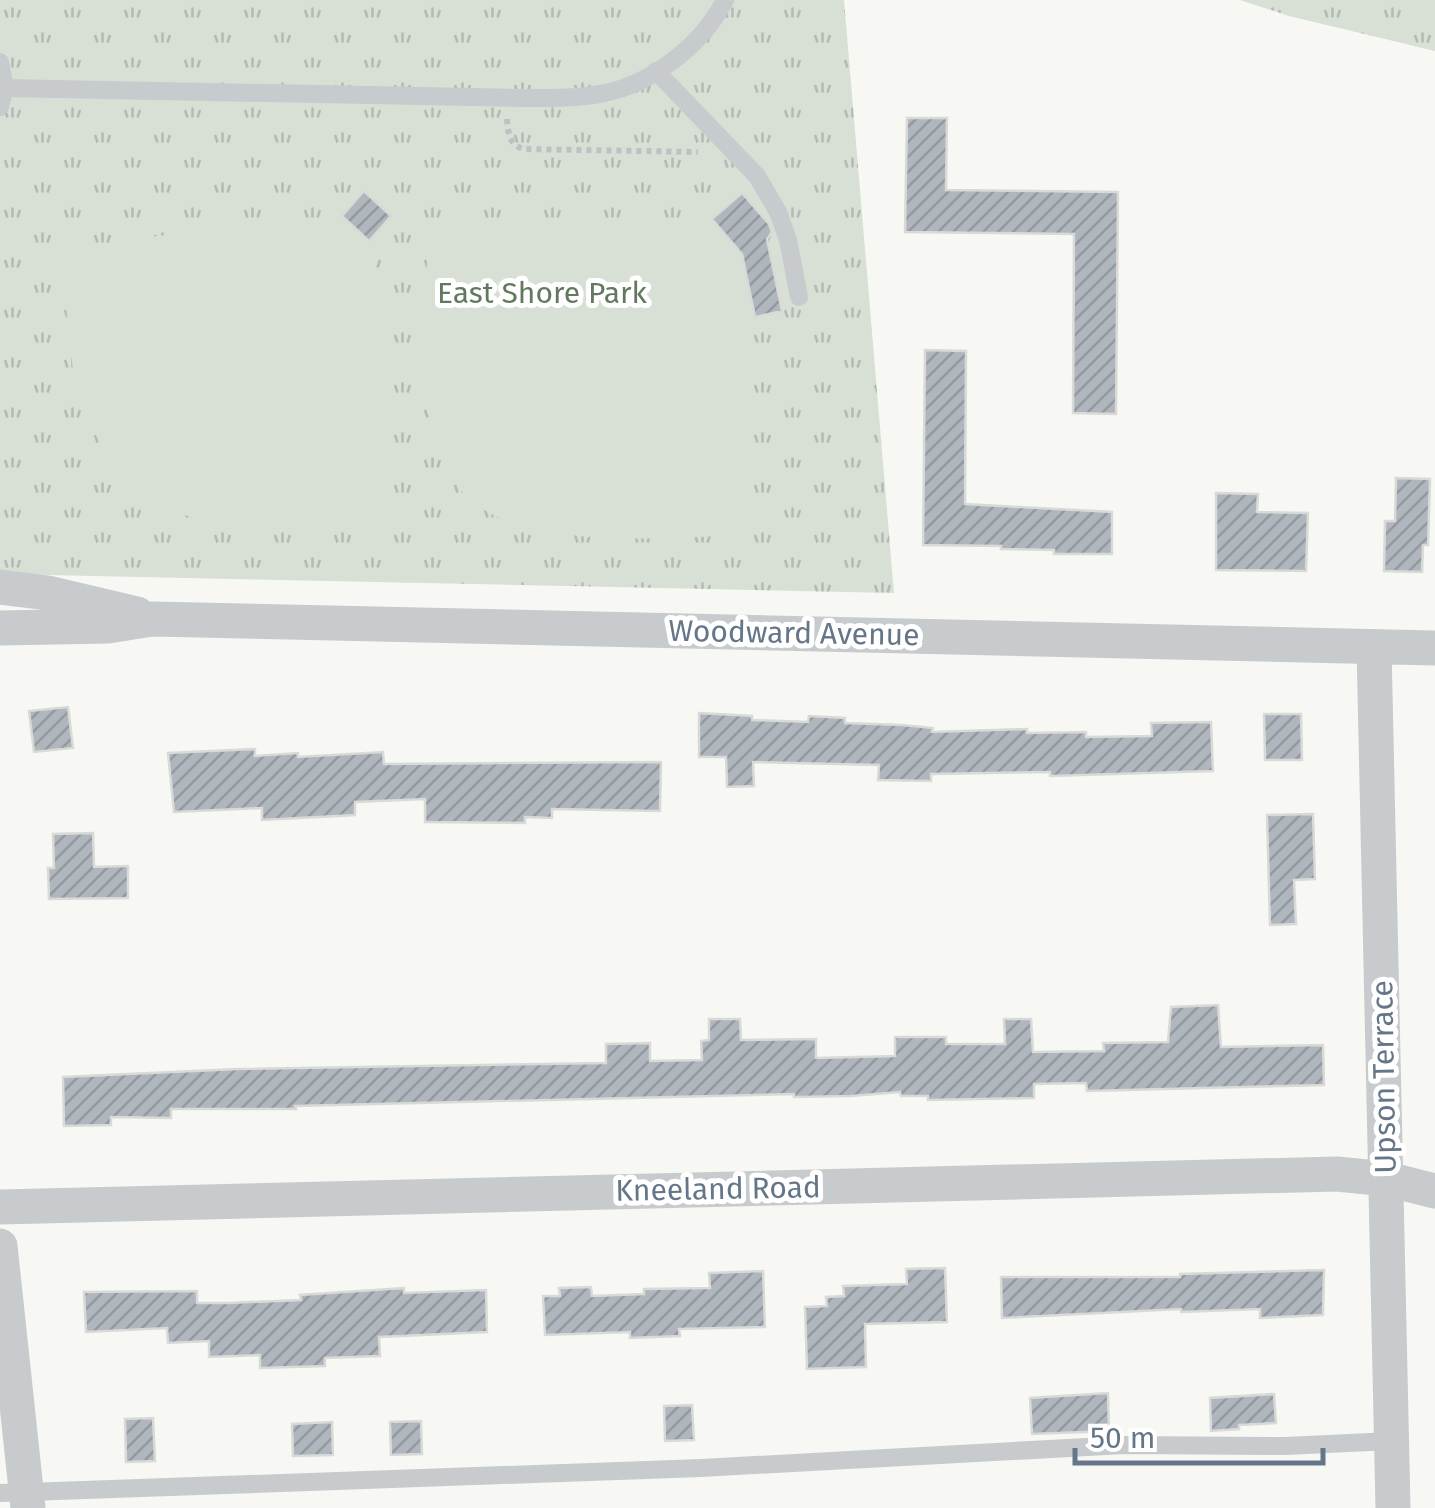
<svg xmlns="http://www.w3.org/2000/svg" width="1435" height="1508" font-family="'Fira Sans',sans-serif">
  <defs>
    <pattern id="park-tufts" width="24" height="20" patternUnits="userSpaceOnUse" patternTransform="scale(2.5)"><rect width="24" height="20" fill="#d8e0d5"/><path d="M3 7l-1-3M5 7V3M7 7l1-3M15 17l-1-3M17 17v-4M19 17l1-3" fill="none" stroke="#b3bab3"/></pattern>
    <pattern id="building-hatch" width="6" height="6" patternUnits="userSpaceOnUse" patternTransform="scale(2.5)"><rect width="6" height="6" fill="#afb6bd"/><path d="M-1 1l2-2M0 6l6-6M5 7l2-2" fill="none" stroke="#92999f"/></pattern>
  </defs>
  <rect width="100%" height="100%" fill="#f7f8f4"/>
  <path fill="url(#park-tufts)" d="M0 0H844L894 593 0 574Z
    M1240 0H1435V51L1289 16Z"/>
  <path fill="#d8e0d5" d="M336 218 370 238 380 286 384 345 386 530 220 527 176 512 132 490 93 431 75 389 60 251 223 226Z
    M431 218 716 221 740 256 751 312 741 535C668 538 523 551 467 497 452 482 444 456 437 436 428 413 420 387 420 362 420 315 428 266 431 218Z"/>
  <path fill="url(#building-hatch)" stroke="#d9d9d7" stroke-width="2.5" d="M907 118H947L946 190 1118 192 1116 414 1073 413 1074 234 905 232Z
    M364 191 391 216 369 241 342 216Z
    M742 193 769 224 772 232 767 239 782 311 755 317 742 254 712 219Z
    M925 350 966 351 965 504 1112 512V554H1054V550L1001 549V546L923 545Z
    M1396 478 1430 479 1428 545H1423L1422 572 1384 571 1385 521H1395Z
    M1216 493 1258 494 1257 512 1308 513 1306 571 1216 570Z
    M68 707 73 748 34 752 29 711Z
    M699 713 752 716V720L808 722 809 716 845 718V723L902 725 933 728 932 732 1027 729V733L1086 732V737L1152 736 1151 723 1211 722 1213 771 1050 776V772L931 774V781L878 780 879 765 753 762 754 786 727 787 726 757H699Z
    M1264 714H1301L1302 760H1265Z
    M255 749V756L298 753V757L383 752 384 764 661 762 660 811 552 809V818L525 817V823L425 822V799L355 802V815L262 820V808L174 812 168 753Z
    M1313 814 1315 879 1294 880 1296 924 1270 925 1267 815Z
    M93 833 94 867 128 866V898L49 899 48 868H54L53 834Z
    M1218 1005 1221 1047 1323 1045 1324 1085 1087 1091 1086 1083 1034 1084V1098L928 1100V1096H901L900 1092 851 1096 794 1097V1094L295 1106 296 1109H171V1118L111 1117V1125L64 1126 63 1077 238 1069 606 1063V1044L650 1043V1061L702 1060 701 1041 709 1040V1019H740L741 1040 816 1039V1058L895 1056V1037H946V1044H1005L1004 1019H1031L1033 1052 1104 1051 1103 1043 1168 1042 1171 1007Z
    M945 1268 947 1322 865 1324 866 1367 807 1369 805 1307 827 1306 826 1297 844 1296 843 1286 907 1284 906 1269Z
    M1324 1270 1323 1315 1260 1318V1309L1181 1312V1309L1002 1318 1001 1277H1180V1274Z
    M763 1271 765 1327 679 1329 680 1336 630 1338V1332L545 1335 543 1296H560L559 1288 591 1287 592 1296 644 1294V1289L710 1288 709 1273Z
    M404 1288V1293L486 1290 487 1332 379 1337 380 1356 325 1358V1366L260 1368V1355L209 1357V1341L168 1343 167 1328 86 1332 84 1292 197 1291V1303H228L301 1300 300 1295Z
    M1108 1393 1109 1431 1032 1434 1030 1398Z
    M1274 1394 1276 1423 1239 1425V1429L1211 1431 1210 1398Z
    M692 1405 694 1440 665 1441 664 1406Z
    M153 1418 155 1461 126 1462 125 1419Z
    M421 1421 422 1454 391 1455 390 1422Z
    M332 1422 333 1455 293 1456 292 1424Z"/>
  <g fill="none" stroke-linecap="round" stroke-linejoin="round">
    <path stroke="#bec1c3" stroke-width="6" stroke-dasharray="5 5" stroke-linecap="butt" d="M507 119C508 133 509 144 523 149L698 152"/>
    <path stroke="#c7cbce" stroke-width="18" d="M0 62 5 88 0 107
      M656 71 757 176 778 212 788 240 799 297
      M5 88 518 98C547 98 576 99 605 93 653 83 703 44 725 0
      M0 1493 701 1468 1124 1445 1285 1446 1392 1441"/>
    <path stroke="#c7cbce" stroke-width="35" d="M0 587 48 593 137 614
      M0 628 108 626 152 619 1435 648
      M1374 647 1393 1508
      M0 1207 1337 1174 1387 1179 1435 1191
      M0 1246 28 1508"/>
  </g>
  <g text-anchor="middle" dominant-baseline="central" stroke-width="10" stroke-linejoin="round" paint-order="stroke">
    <g font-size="30" fill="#63795f" stroke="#fff">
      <text x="542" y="293">East Shore Park</text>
    </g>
    <g font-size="30" fill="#647688" stroke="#fff">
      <text transform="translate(794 633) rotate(1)">Woodward Avenue</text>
      <text transform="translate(1384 1077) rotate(-91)">Upson Terrace</text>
      <text transform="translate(718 1189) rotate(-1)">Kneeland Road</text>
    </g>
  </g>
  <path d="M1075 1448v15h248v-15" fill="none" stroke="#647688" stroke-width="5"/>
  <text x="1090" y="1448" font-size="30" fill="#647688" stroke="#ffffff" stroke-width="8" paint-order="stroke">50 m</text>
</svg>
